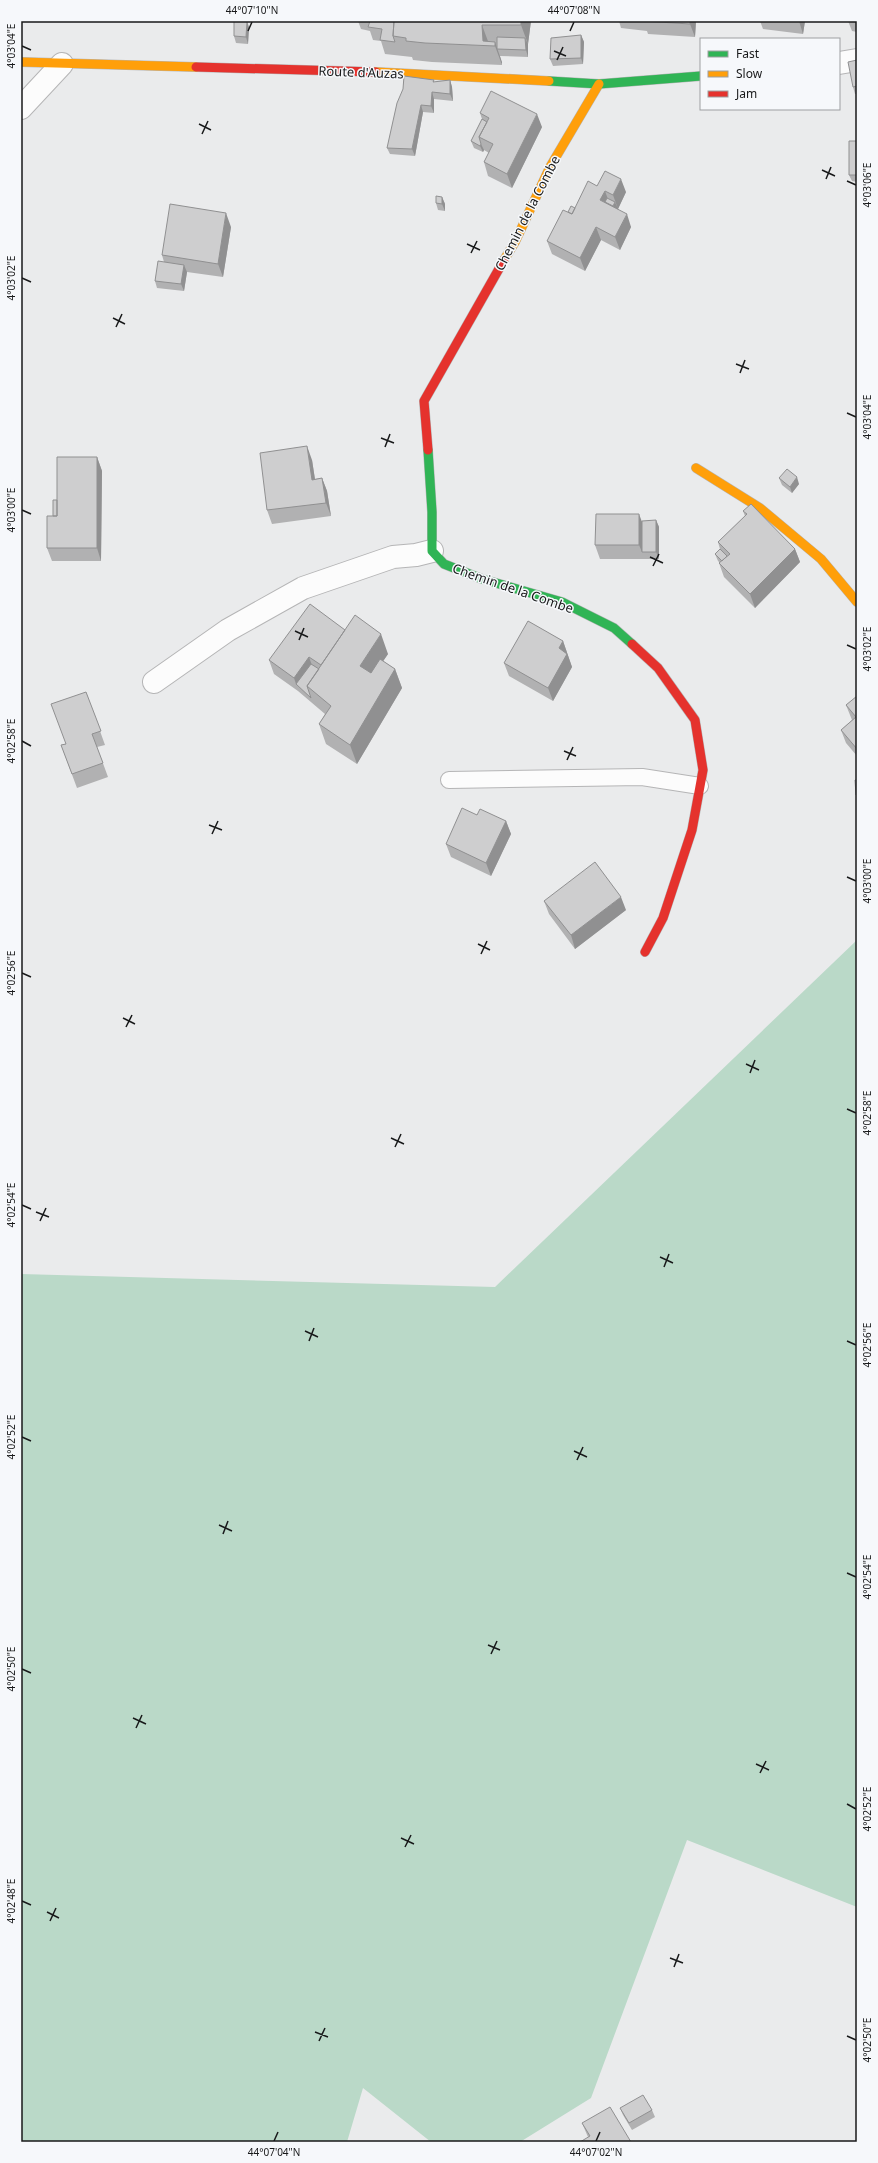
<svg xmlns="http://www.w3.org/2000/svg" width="878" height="2163" font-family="'Noto Sans',sans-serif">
  <rect width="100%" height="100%" fill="#eaebec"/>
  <path fill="#bad9c8" d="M857 940V1907L687 1840 591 2098 520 2142H431L363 2088 347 2142H21V1274L495 1287Z"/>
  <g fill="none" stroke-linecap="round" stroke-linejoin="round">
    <defs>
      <path id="lane" d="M449 780 642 777 700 786"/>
      <path id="street" d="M839 63 857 60
        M21 108 62 64
        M154 682 228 630 303 588 393 557 416 555 432 551"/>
      <path id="fast" d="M549 81 599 84 701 76
        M428 450 432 512V551L444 564 482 579 562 602 614 628 632 644"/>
      <path id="slow" d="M21 62 196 67
        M376 72 549 81
        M504 260 515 242 550 167 599 84
        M696 468 760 508 821 559 857 602"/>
      <path id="jam" d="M196 67 376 72
        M428 450 424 401 504 260
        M632 644 658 668 695 720 703 770 692 830 663 918 645 952"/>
    </defs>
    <use href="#lane" stroke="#b5b5b6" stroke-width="18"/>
    <use href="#street" stroke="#b5b5b6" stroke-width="24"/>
    <use href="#fast" stroke="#b5b5b6" stroke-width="10"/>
    <use href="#slow" stroke="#b5b5b6" stroke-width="10"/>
    <use href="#jam" stroke="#b5b5b6" stroke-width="10"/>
    <use href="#lane" stroke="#fcfcfc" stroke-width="16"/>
    <use href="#street" stroke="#fcfcfc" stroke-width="22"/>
    <use href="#fast" stroke="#30b455" stroke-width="9"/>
    <use href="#slow" stroke="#ff9f0a" stroke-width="9"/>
    <use href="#jam" stroke="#e5322d" stroke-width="9"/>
  </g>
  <path fill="#b1b1b2" d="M358 21H531L528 44V57L500 56 502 65 432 62 413 60 412 57 385 54 381 41 373 40 370 31 361 29Z
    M619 21H696L695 37 648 34 647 31 621 28Z
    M760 21H805L803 34 763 29Z
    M848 21H857V32L852 31Z
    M249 27 248 44 236 43 234 36Z
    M581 35 584 42 583 64 553 66 550 59Z
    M857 60V94H855L853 87Z
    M434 80V82L450 80 452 87 453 101 434 99V113L423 112 415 156 390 154 387 148Z
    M480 113 542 127 512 188 488 176 484 162 489 153 484 150 483 152 474 148 471 141 482 119Z
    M857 141V182L852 181 849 175Z
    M597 186 626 192 618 209 631 227 620 250 601 240 585 271 552 254 547 241 568 212 575 208Z
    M442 197 445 204V211L438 210 436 203Z
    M231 227 223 277 187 272 184 291 157 288 155 281 164 262 162 255Z
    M97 457 102 471 101 561H52L47 548 53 516 57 500Z
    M312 460 315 479 322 478 327 491 331 516 272 524 267 510Z
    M779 478 799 484 792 493 782 485Z
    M743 511 795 549 800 562 755 608 724 577 719 563H720L718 561 715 554 720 549 718 542 745 516Z
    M656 520 659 527V559H600L595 545Z
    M345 630 388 654 383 661 395 669 402 688 357 764 326 744 319 724 325 714 298 691 274 674 269 660Z
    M563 641 572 667 553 701 509 676 504 663Z
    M86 692 105 745 97 747 108 777 77 788 61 745 66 744Z
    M857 696V756L846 743 841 730 852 720 846 705Z
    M506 821 511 834 491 876 451 857 446 844Z
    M544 901 626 910 575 949 549 914Z
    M620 2108 652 2110 655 2117 632 2130 623 2115Z
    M582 2123 631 2142 588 2137Z"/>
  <path fill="#909091" d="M247 21 249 27 248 44 246 37Z
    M521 21H531L528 44 521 25Z
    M690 21H696L695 37 690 24Z
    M799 21H805L803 34Z
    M482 25 489 44 483 41Z
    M581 35 584 42 583 64 581 58Z
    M525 38 528 44V57L526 50Z
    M495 42 502 62V65L495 46Z
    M450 80 452 87 453 101 450 94Z
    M432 92 434 99V113L431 106Z
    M421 105 423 112 415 156 412 149Z
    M537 114 542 127 512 188 507 174Z
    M481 144 484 150 483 152 480 146Z
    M621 179 626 192 618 209 613 195Z
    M605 191 610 205 600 200Z
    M442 197 445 204V211L442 204Z
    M615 202 618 209 611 211Z
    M226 213 231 227 223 277 218 264Z
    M627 214 631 227 620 250 615 237Z
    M596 227 601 240 585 271 580 258Z
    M184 265 187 272 184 291 181 284Z
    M307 446 312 460 317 493 312 480Z
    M97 457 102 471 101 561 97 548Z
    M797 477 799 484 792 493 790 487Z
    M322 478 327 491 331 516 326 503Z
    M639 514 644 527 642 552 639 545Z
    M656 520 659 527V559L656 552Z
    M795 549 800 562 755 608 750 594Z
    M381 634 388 654 367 685 360 666Z
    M563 641 572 667 553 701 548 688 559 648Z
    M309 657 314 671 296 684 294 678Z
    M395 669 402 688 357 764 350 745Z
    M506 821 511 834 491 876 486 863Z
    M621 897 626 910 575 949 571 935Z"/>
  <path fill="#cececf" stroke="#909091" d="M234 21H247L246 37 234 36Z
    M370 21H394L393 36 395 42 380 40 382 29 368 27Z
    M394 21H521V25H482L483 41 495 42V46L425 43 406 41V38L393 36Z
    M643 21H690V24Z
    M581 35V58L550 59 551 38Z
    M497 37 525 38 526 50 497 49Z
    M857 60V86L853 87 848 62Z
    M404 76 434 80 433 82 450 80V94L432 92 431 106 421 105 412 149 387 148 397 103 403 89Z
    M491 91 537 114 507 174 484 162 493 144 479 137 489 118 480 113Z
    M482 119 487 122 479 137 481 144 480 146 471 141Z
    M849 141H857V175H849Z
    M605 171 621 179 613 195 605 191 600 200 627 214 615 237 596 227 580 258 547 241 563 210 572 214 588 181 597 186Z
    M436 196 442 197V204L436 203Z
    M607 198 615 202 613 206 605 202Z
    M170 204 226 213 218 264 162 255Z
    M571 206 575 208 572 214 568 212Z
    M158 261 184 265 181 284 155 281Z
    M307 446 312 480 322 478 326 503 267 510 260 453Z
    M57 457H97V548H47V516H57Z
    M787 469 797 477 790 487 779 478Z
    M53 500H57V516H53Z
    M751 504 795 549 750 594 719 563 730 554 718 542 747 514 743 511Z
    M596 514H639V545H595Z
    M656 520V552H642V521Z
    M720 549 727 556 722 561 715 554Z
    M310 604 345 630 321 665 309 657 294 678 269 660Z
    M355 615 381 634 360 666 371 673 380 659 395 669 350 745 319 724 331 706 307 686Z
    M528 621 563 641 559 648 567 654 548 688 504 663Z
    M311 664 319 669 307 686 311 698 296 684Z
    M86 692 101 731 92 734 103 763 72 774 61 745 66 744 51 704Z
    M857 696V749L841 730 856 717 846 705Z
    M855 780H857V794L856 795Z
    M462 808 477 815 480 809 506 821 486 863 446 844Z
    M595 862 621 897 571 935 544 901Z
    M643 2095 652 2110 629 2123 620 2108Z
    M610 2107 631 2142H580L590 2136 582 2123Z"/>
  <path fill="none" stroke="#18191a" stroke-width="1.5" d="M248 31 252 22M570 31 574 22M22 46 31 50M554 51 566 56M557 60 563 47M199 124 211 130M202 134 208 121M822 170 835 176M826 179 831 167M847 181 856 185M467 244 480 250M471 253 477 241M22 278 31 282M113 318 125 324M116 327 122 314M736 364 749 369M740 373 745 360M847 413 856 417M381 438 394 443M385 447 390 434M22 510 31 514M650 557 663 563M653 566 659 554M295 631 308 637M299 640 304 628M847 645 856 649M22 741 31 746M564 751 576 756M567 760 573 747M209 825 222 830M212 834 218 821M847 877 856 881M478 944 490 950M481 954 487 941M22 973 31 977M123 1018 135 1024M126 1027 132 1015M746 1064 759 1070M750 1073 755 1060M847 1109 856 1113M391 1138 404 1144M395 1147 401 1134M22 1205 31 1209M36 1212 49 1217M40 1221 46 1208M660 1257 673 1263M664 1267 669 1254M305 1331 318 1337M309 1341 314 1328M847 1341 856 1345M22 1437 31 1441M574 1451 587 1457M577 1460 583 1447M219 1525 232 1531M223 1534 228 1521M847 1573 856 1577M488 1645 500 1650M491 1654 497 1641M22 1669 31 1673M133 1718 146 1724M136 1728 142 1715M756 1764 769 1770M760 1773 766 1761M847 1804 856 1809M401 1838 414 1844M405 1847 411 1835M22 1901 31 1905M47 1912 59 1918M50 1921 56 1908M670 1958 683 1963M674 1967 679 1954M315 2032 328 2037M847 2036 856 2040M319 2041 325 2028M274 2141 278 2132M596 2141 600 2132"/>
  <g text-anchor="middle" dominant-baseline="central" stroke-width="3" stroke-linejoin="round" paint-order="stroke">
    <g font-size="13" fill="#18191a" stroke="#f6f8fb">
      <text transform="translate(361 72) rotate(2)">Route d'Auzas</text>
      <text transform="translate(527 213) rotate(-63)">Chemin de la Combe</text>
      <text transform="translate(513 588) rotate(19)">Chemin de la Combe</text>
    </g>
  </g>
  <rect width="878" height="2163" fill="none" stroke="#f6f8fb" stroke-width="44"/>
  <rect x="700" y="38" width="140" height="72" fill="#f6f8fb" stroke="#9d9fa1"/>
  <rect x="708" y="51" width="20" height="6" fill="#30b455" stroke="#9d9fa1"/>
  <text x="736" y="58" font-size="12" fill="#18191a">Fast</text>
  <rect x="708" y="71" width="20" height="6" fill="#ff9f0a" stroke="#9d9fa1"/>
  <text x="736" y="78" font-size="12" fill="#18191a">Slow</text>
  <rect x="708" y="91" width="20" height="6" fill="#e5322d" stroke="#9d9fa1"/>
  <text x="736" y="98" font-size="12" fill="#18191a">Jam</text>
  <rect x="22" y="22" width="834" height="2119" fill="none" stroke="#18191a" stroke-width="1.5"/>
  <g font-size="10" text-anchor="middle" fill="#18191a">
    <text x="252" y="14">44°07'10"N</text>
    <text x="574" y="14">44°07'08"N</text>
    <text transform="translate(11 46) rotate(-90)" y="4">4°03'04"E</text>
    <text transform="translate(867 185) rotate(-90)" y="4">4°03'06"E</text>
    <text transform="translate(11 278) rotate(-90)" y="4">4°03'02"E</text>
    <text transform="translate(867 417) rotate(-90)" y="4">4°03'04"E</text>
    <text transform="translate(11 510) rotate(-90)" y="4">4°03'00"E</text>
    <text transform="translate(867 649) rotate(-90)" y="4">4°03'02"E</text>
    <text transform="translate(11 741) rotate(-90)" y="4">4°02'58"E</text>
    <text transform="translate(867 881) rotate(-90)" y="4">4°03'00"E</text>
    <text transform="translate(11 973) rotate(-90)" y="4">4°02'56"E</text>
    <text transform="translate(867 1113) rotate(-90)" y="4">4°02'58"E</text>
    <text transform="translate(11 1205) rotate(-90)" y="4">4°02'54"E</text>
    <text transform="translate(867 1345) rotate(-90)" y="4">4°02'56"E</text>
    <text transform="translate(11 1437) rotate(-90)" y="4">4°02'52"E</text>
    <text transform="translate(867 1577) rotate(-90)" y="4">4°02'54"E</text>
    <text transform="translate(11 1669) rotate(-90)" y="4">4°02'50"E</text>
    <text transform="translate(867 1809) rotate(-90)" y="4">4°02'52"E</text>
    <text transform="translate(11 1901) rotate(-90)" y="4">4°02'48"E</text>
    <text transform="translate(867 2040) rotate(-90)" y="4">4°02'50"E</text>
    <text x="274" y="2156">44°07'04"N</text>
    <text x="596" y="2156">44°07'02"N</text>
  </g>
</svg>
